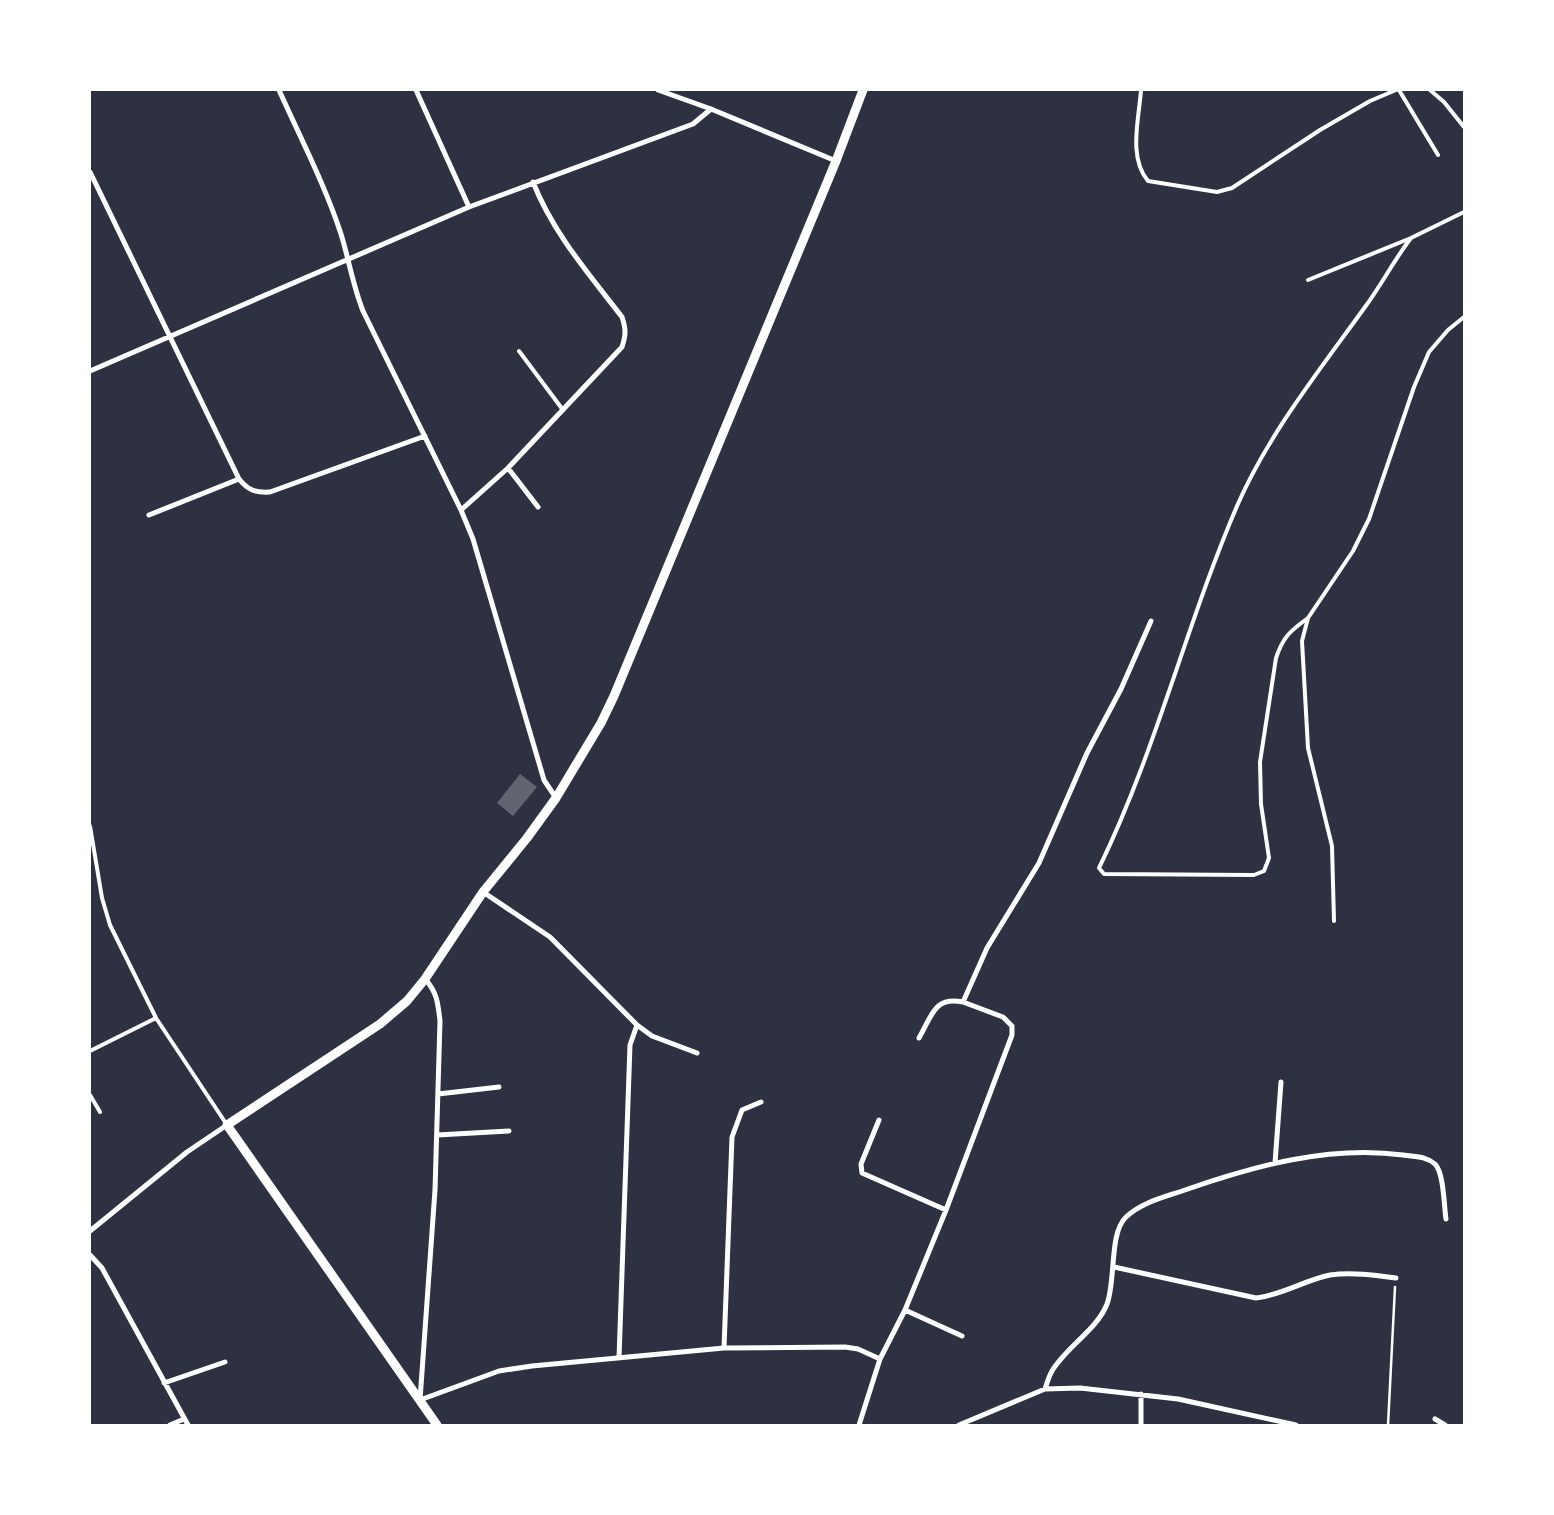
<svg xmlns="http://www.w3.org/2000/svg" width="1554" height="1515" font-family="Spectral,serif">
  <rect width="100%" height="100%" fill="#2d3142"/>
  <path fill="#626471" d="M520 774 537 787 513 816 497 803Z"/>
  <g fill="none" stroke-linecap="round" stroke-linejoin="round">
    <path stroke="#fff" stroke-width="2.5" d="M1388 1425 1395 1287"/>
    <path stroke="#fff" stroke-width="4" d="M1141 90C1139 119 1128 157 1148 181L1217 192 1232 188 1320 130 1370 101 1396 90
      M1399 90 1438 155
      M1430 90 1444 102 1464 127
      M1308 280 1411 238 1464 212
      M519 351 563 410
      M1308 618C1290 631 1283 637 1276 658L1260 762 1261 804 1269 858 1264 871 1254 875 1104 874 1099 868C1156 751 1186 625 1237 506 1269 433 1319 371 1365 307 1382 284 1394 260 1411 238
      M90 826 102 898 110 925 156 1018 227 1125
      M1334 921 1332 846 1308 748 1302 641 1308 618 1353 551 1369 519 1414 387 1429 352 1448 330 1464 317
      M90 1051 156 1018
      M90 1095 100 1112"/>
    <path stroke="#fff" stroke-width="5" d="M279 90C300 137 325 185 341 234 349 260 353 286 363 311L461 510 473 539 544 780 556 798
      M416 90 469 207
      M658 90 711 109 836 161
      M90 172 239 479C248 490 255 493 270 492L425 436
      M90 371 469 207 693 124 711 109
      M508 468 538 507
      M461 510 508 468 622 347C626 335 626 329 622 317 589 274 553 233 533 182
      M149 515 239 479
      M483 892 550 937 637 1025 652 1036 697 1053
      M425 979C437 992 438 1003 440 1021L435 1190 420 1400 499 1371 532 1366 724 1348 845 1347 858 1349 880 1359
      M919 1038C932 1016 934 996 963 1002
      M438 1094 499 1087
      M879 1120 861 1164 862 1173 946 1210
      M437 1135 509 1131
      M1275 1163 1281 1082
      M90 1231 187 1152 227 1125
      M90 1255 102 1268 188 1425
      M1114 1267 1256 1298C1282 1295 1305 1280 1330 1275 1351 1272 1374 1275 1396 1278
      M905 1310 962 1336
      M724 1348 732 1137 742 1110 761 1102
      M619 1358 630 1045 637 1025
      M164 1383 225 1362
      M1045 1389C1047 1383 1049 1376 1052 1371 1066 1347 1097 1330 1107 1304 1116 1280 1109 1233 1126 1217 1142 1202 1165 1197 1185 1190 1254 1166 1329 1145 1403 1155 1415 1157 1426 1156 1435 1164 1444 1173 1444 1207 1446 1219
      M1435 1419 1445 1425
      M170 1425 184 1419
      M859 1425 880 1359 905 1310 946 1210 1012 1035V1026L1003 1017 963 1002 987 948 1039 863 1087 753 1121 689 1151 621
      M959 1425 1045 1389 1080 1388 1178 1399 1296 1425
      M1141 1425V1394"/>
    <path stroke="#fff" stroke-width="9" d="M437 1425 227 1125 380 1024 407 1001 425 979 483 892 527 838 556 798 601 723 614 696 836 161 863 90"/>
  </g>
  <rect width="1554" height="1515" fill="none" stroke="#ffffff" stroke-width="182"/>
</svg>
